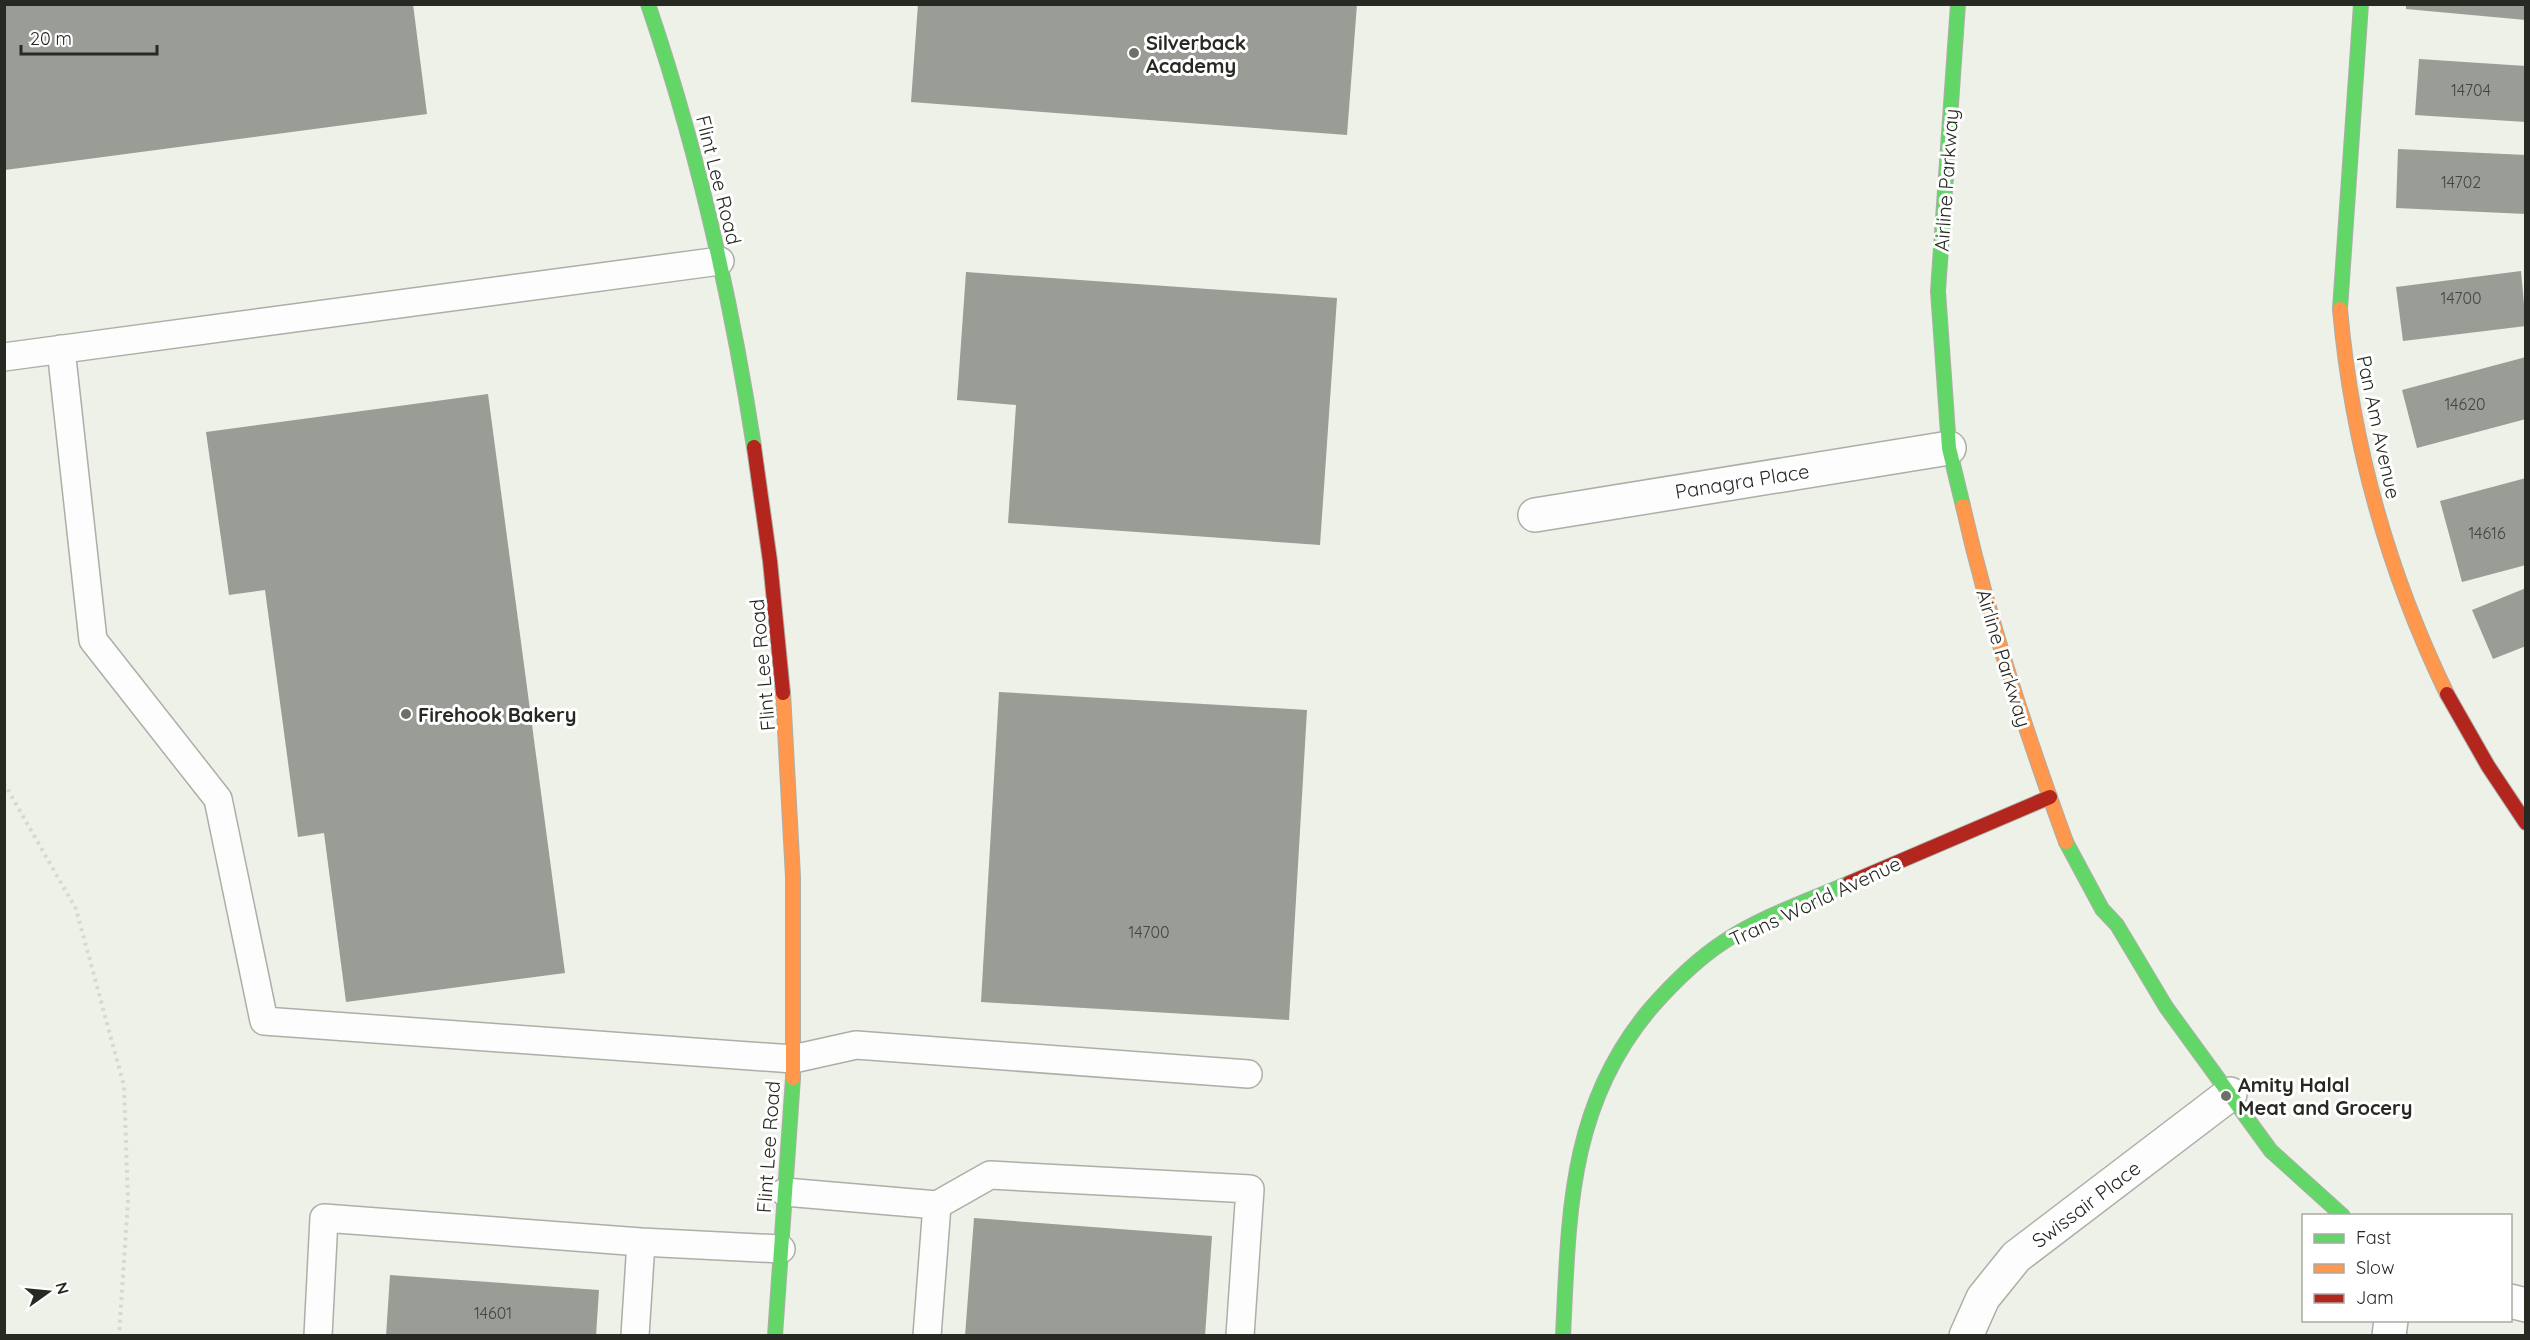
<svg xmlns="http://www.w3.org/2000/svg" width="2530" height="1340" font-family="Quicksand,sans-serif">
  <rect width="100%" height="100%" fill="#eef1e8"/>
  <path fill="#9a9c96" d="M5 4H413L427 114 5 170Z
    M918 4H1357L1347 135 911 102Z
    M2406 4H2526V20L2406 9Z
    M2419 59 2526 66V122L2415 115Z
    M2398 149 2526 155V214L2396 208Z
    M2521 271 2526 326 2403 341 2396 287Z
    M966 272 1337 298 1320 545 1008 523 1016 405 957 400Z
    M2526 357V419L2417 448 2402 390Z
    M488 394 565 973 346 1002 324 833 298 837 265 590 229 595 206 432Z
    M2526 478V565L2462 582 2440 501Z
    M2526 588V646L2493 659 2472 610Z
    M999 692 1307 710 1289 1020 981 1002Z
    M974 1218 1212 1236 1205 1336H965Z
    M390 1275 599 1290 596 1336H386Z"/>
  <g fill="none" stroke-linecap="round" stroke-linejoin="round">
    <defs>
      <path id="lane" d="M61 349 93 640 218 799 264 1021 793 1059 856 1045 1248 1074
        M4 357 720 261
        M785 1192 937 1205 927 1336
        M937 1205 990 1175 1250 1189 1240 1336
        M318 1336 324 1218 641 1242
        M635 1336 641 1242 781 1249"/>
      <path id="street" d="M1535 515 1949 448
        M2510 1301 2526 1305
        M1966 1336 1983 1298 2016 1257 2230 1094
        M2389 1336 2391 1320"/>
      <path id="fast" d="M648 4C697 148 731 297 754 447
        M1958 4 1938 291 1949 448 1963 506
        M2340 309 2361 4
        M2066 842 2102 909 2117 925 2166 1007 2271 1151 2343 1216
        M775 1336 793 1078
        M1563 1336C1569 1215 1568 1106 1651 1008 1673 983 1697 959 1725 941 1763 916 1808 901 1849 883"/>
      <path id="slow" d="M2340 309C2352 445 2388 572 2447 694
        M1963 506C1989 621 2026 732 2066 842
        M783 693 793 877V1078"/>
      <path id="jam" d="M754 447 770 561 783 693
        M2447 694 2488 766 2526 823
        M1849 883 2050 797"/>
    </defs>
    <use href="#lane" stroke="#acaea8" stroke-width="30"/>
    <use href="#street" stroke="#acaea8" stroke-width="36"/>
    <use href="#fast" stroke="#acaea8" stroke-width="16"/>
    <use href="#slow" stroke="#acaea8" stroke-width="16"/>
    <use href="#jam" stroke="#acaea8" stroke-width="16"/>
    <path stroke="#d7d8d5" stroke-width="4" stroke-dasharray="3 4.5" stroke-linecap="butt" d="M4 783 76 909 124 1086 128 1201 119 1336"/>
    <use href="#lane" stroke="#fcfdfc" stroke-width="27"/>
    <use href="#street" stroke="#fcfdfc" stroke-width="33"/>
    <use href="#fast" stroke="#63d668" stroke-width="14"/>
    <use href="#slow" stroke="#ff974d" stroke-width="14"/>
    <use href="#jam" stroke="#b3261e" stroke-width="14"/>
  </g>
  <g fill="#6d6f68" stroke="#fff" stroke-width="2">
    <circle cx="1134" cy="53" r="6"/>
    <circle cx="406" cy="714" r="6"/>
    <circle cx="2226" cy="1096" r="6"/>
  </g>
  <g text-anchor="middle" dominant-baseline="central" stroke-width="6" stroke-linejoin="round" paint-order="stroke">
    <g font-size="16" fill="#444640">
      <text x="2471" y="90">14704</text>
      <text x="2461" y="182">14702</text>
      <text x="2461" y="298">14700</text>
      <text x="2465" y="404">14620</text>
      <text x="2487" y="533">14616</text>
      <text x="1149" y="932">14700</text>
      <text x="493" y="1313">14601</text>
    </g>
    <g font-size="20" font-weight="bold" fill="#272923" stroke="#fff" text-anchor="start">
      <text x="1146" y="42">Silverback<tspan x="1146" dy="23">Academy</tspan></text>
      <text x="418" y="714">Firehook Bakery</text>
      <text x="2238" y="1084">Amity Halal<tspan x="2238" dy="23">Meat and Grocery</tspan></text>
    </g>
    <g font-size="20" fill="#272923" stroke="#fff">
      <text transform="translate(719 180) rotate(76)">Flint Lee Road</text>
      <text transform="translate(1946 180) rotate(-86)">Airline Parkway</text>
      <text transform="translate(2379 427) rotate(78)">Pan Am Avenue</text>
      <text transform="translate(1742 481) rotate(-9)">Panagra Place</text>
      <text transform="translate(2004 658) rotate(73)">Airline Parkway</text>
      <text transform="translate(762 665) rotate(-95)">Flint Lee Road</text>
      <text transform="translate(1815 901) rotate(-25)">Trans World Avenue</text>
      <text transform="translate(768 1147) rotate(-86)">Flint Lee Road</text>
      <text transform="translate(2086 1204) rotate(-37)">Swissair Place</text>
    </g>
  </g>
  <rect width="2530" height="1340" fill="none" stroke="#272923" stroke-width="12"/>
  <rect x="2302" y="1214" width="210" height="108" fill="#ffffff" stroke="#a9a9a7" stroke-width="1.5"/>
  <rect x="2314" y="1234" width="30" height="9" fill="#63d668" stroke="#a9a9a7" stroke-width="1.5"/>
  <text x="2356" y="1244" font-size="18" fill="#272923">Fast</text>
  <rect x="2314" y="1264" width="30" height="9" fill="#ff974d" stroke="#a9a9a7" stroke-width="1.5"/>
  <text x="2356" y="1274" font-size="18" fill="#272923">Slow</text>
  <rect x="2314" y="1294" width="30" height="9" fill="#b3261e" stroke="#a9a9a7" stroke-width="1.5"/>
  <text x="2356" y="1304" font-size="18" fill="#272923">Jam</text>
  <g transform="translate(48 1292) rotate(75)" stroke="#ffffff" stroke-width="4.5" paint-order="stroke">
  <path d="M0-4.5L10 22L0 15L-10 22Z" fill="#272923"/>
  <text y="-9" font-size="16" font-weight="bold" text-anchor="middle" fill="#272923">N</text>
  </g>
  <path d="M21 45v9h136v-9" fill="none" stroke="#272923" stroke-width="3"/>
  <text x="30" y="45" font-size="18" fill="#272923" stroke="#ffffff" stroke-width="4.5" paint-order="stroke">20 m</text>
</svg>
